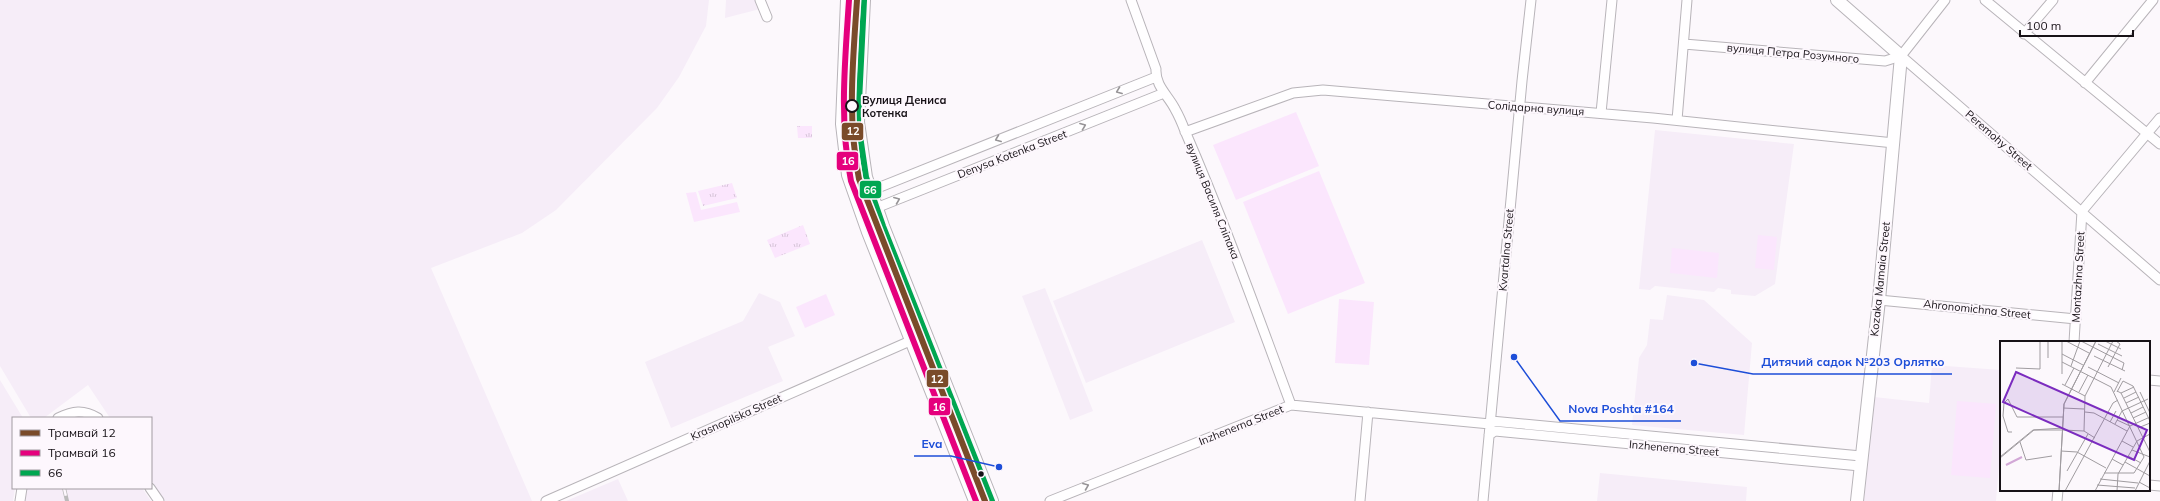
<svg xmlns="http://www.w3.org/2000/svg" width="2160" height="501" font-family="Mulish,sans-serif">
  <defs>
    <pattern id="park-tufts" width="24" height="20" patternUnits="userSpaceOnUse"><rect width="24" height="20" fill="#fbe6fd"/><path d="M3 7l-1-3M5 7V3M7 7l1-3M15 17l-1-3M17 17v-4M19 17l1-3" fill="none" stroke="#d6c4d8"/></pattern>
  </defs>
  <rect width="100%" height="100%" fill="#fcf8fc"/>
  <path fill="#f6edf8" d="M0 0H709L706 26 679 77 657 108 556 210 522 233 431 268 532 501H165L151 480V418H110L88 385 44 418H31L0 366Z
    M726 0H757L760 9 725 18Z
    M1655 130 1794 144 1775 284 1755 296 1731 294V290L1718 288 1714 292 1655 286 1650 290 1639 289Z
    M1202 240 1235 322 1086 383 1053 301Z
    M1045 288 1093 411 1070 420 1022 296Z
    M759 293 780 302 795 336 768 347 783 381 671 428 645 362 743 321Z
    M1667 295 1704 300 1752 343 1744 435 1632 425 1639 358 1647 345 1650 319 1663 320Z
    M1932 365 2001 370V441L1996 501H1864L1874 397 1929 403Z
    M0 380 23 418H13V488H15L13 501H0Z
    M1600 473 1747 487 1746 501H1597Z
    M618 479 628 501H566Z
    M25 488H142L151 501H23Z"/>
  <path fill="url(#park-tufts)" d="M797 126H812V138H798Z
    M732 183 737 198 703 206 698 191Z
    M803 225 810 244 775 258 767 240Z"/>
  <path fill="#fbe6fd" d="M1296 112 1319 166 1236 200 1213 145Z
    M1319 171 1365 283 1288 314 1243 202Z
    M696 192 701 210 737 202 740 212 694 222 686 193Z
    M1758 235 1777 237 1774 270 1755 268Z
    M1672 248 1719 253 1717 278 1670 273Z
    M826 294 835 315 805 328 796 307Z
    M1339 299 1374 302 1369 365 1335 363Z
    M1957 401 1996 404 1990 478 1951 475Z"/>
  <g fill="none" stroke-linecap="round" stroke-linejoin="round">
    <defs>
      <path id="street" d="M760 0 767 17
        M1131 0 1156 69C1155 86 1168 95 1175 109 1179 116 1182 123 1185 131 1224 221 1257 313 1291 405
        M1985 0 2160 144
        M2024 34 2053 0
        M1684 44 1885 61 1901 56
        M1901 56 2160 280
        M1901 56 1945 0
        M2085 83 2153 0
        M1601 113 1612 0
        M1677 120 1687 0
        M1185 132 1293 93 1323 90 1653 118 1894 143
        M855 197 1156 77
        M861 214 1164 93
        M1879 300 2076 319
        M2074 342 2082 211 2160 118
        M2149 380 2160 381
        M58 418C73 411 83 409 98 418
        M1491 421 1861 456
        M1489 435 1495 431 1860 466
        M2149 485 2160 486
        M150 488 159 501
        M20 501 22 488
        M546 501 926 334
        M1050 501 1291 405 1490 424
        M1360 501 1368 412
        M1483 501 1522 81 1531 0
        M2057 501 2058 490"/>
      <path id="secondary" d="M847 0 842 124 848 175 868 232 975 501
        M864 0 858 122 866 177 883 226 992 501
        M1837 0 1901 56 1879 300 1857 501"/>
    </defs>
    <use href="#street" stroke="#b8b4b9" stroke-width="11"/>
    <use href="#secondary" stroke="#b8b4b9" stroke-width="14"/>
    <use href="#street" stroke="#fffeff" stroke-width="9"/>
    <use href="#secondary" stroke="#fffeff" stroke-width="12"/>
    <defs>
      <path id="rail" d="M64 488 67 501"/>
    </defs>
    <use href="#rail" stroke="#bbb" stroke-width="4"/>
    <use href="#rail" stroke="#fdf7fd" stroke-width="2.5" stroke-dasharray="8" stroke-linecap="butt"/>
    <defs>
      <path id="bus-1" d="M864 0 858 122 866 177 883 226 992 501"/>
    </defs>
    <use href="#bus-1" stroke="#fdf7fd" stroke-width="9"/>
    <use href="#bus-1" stroke="#00a651" stroke-width="6"/>
    <defs>
      <path id="tram-1" d="M857 0C853 60 847 119 859 179L985 501"/>
      <path id="tram-2" d="M849 0C845 61 839 121 851 181L976 501"/>
    </defs>
    <use href="#tram-1" stroke="#fdf7fd" stroke-width="9"/>
    <use href="#tram-2" stroke="#fdf7fd" stroke-width="9"/>
    <use href="#tram-1" stroke="#7a4b2a" stroke-width="6"/>
    <use href="#tram-2" stroke="#e5007d" stroke-width="6"/>
  </g>
  <defs><path id="oneway-chevron" d="M-2-3.5L2.5 0L-2 3.5" fill="none" stroke-width="1.6" stroke-linecap="round" stroke-linejoin="round"/></defs>
  <g stroke="#979497">
    <use href="#oneway-chevron" transform="translate(1119 91) rotate(159)"/>
    <use href="#oneway-chevron" transform="translate(1083 126) rotate(-21)"/>
    <use href="#oneway-chevron" transform="translate(998 139) rotate(158)"/>
    <use href="#oneway-chevron" transform="translate(897 200) rotate(-22)"/>
    <use href="#oneway-chevron" transform="translate(1086 486) rotate(-22)"/>
  </g>
  <circle fill="#fdf7fd" stroke="#171217" stroke-width="2" cx="852" cy="106" r="6"/>
  <circle fill="#171217" stroke="#fdf7fd" stroke-width="1.5" cx="981" cy="474" r="3.5"/>
  <g text-anchor="middle" dominant-baseline="central" stroke-width="4" stroke-linejoin="round" paint-order="stroke">
    <g font-size="11" fill="#171217" stroke="#fdf7fd">
      <text transform="translate(1793 53) rotate(5)">вулиця Петра Розумного</text>
      <text transform="translate(1536 108) rotate(4)">Солідарна вулиця</text>
      <text transform="translate(1999 140) rotate(41)">Peremohy Street</text>
      <text transform="translate(1012 154) rotate(-21)">Denysa Kotenka Street</text>
      <text transform="translate(1213 201) rotate(68)">вулиця Василя Сліпака</text>
      <text transform="translate(1506 250) rotate(-85)">Kvartalna Street</text>
      <text transform="translate(2078 277) rotate(-87)">Montazhna Street</text>
      <text transform="translate(1880 279) rotate(-84)">Kozaka Mamaia Street</text>
      <text transform="translate(1977 309) rotate(6)">Ahronomichna Street</text>
      <text transform="translate(736 417) rotate(-24)">Krasnopilska Street</text>
      <text transform="translate(1241 425) rotate(-22)">Inzhenerna Street</text>
      <text transform="translate(1674 448) rotate(5)">Inzhenerna Street</text>
    </g>
    <g font-size="11" font-weight="bold" fill="#171217" stroke="#fdf7fd" text-anchor="start">
      <text x="862" y="100">Вулиця Дениса<tspan x="862" dy="13">Котенка</tspan></text>
    </g>
  </g>
  <g transform="translate(2000 341)">
    <rect width="150" height="150" fill="#fcf8fc"/>
    <path fill="none" stroke="#d2a7d6" stroke-width="2" d="M6 124 22 116"/>
    <path fill="none" stroke="#a09ca0" stroke-width="1" d="M48 0V17M62 0V33M66 0 89 12M81 0 124 22 122 29M105 0 121 8M98 3 122 15M62 13 83 24M94 15 125 30M62 21 111 46 144 116 134 132H104M71 25 80 0M88 26 119 42M108 26 120 3 116 0M16 27 40 28V0M62 43 85 55M65 44 74 27M117 50 121 52 150 111M79 51 88 34M114 51 121 37M117 51 123 40 133 45 150 80M140 51 150 72M121 52 134 46M124 57 136 51M126 62 139 56M63 67 84 68M85 71 94 72 127 90M131 72 143 66M133 77 146 71M117 79 130 85M110 81 116 70M115 83 122 70 148 58M130 85 150 76M138 87 150 82M63 89 84 90 95 97M84 90 85 55 113 0M12 91H8L3 75 4 62 8 58 17 76H63M122 100 133 106M20 101 26 119 52 115M132 109 150 116M61 110 77 111 106 127M128 115 141 122M0 116 33 89 63 87M0 117 34 89H63M112 118 123 124M125 121 150 135M67 130 88 93M118 133 137 100 150 93M100 138 138 142M139 141 150 147M97 144 135 147M59 150 64 63 96 0M59 150 64 63 96 0M65 150 113 62 118 59M95 150 130 85M117 150 118 133M135 150 150 120"/>
    <path fill="#7b2cbf" fill-opacity="0.15" stroke="#7b2cbf" stroke-width="2" d="M16 31 147 89 134 119 3 61Z"/>
    <rect width="150" height="150" fill="none" stroke="#171217" stroke-width="2"/>
  </g>
  <path fill="none" stroke="#1d4ed8" stroke-width="1.5" d="M1694 363L1753 374H1952M1514 357L1560 421H1681M999 467L951 456H914"/>
  <g fill="#1d4ed8" stroke="#fdf7fd" stroke-width="1.5">
    <circle cx="1694" cy="363" r="4"/>
    <circle cx="1514" cy="357" r="4"/>
    <circle cx="999" cy="467" r="4"/>
  </g>
  <g font-size="12" text-anchor="middle" font-weight="bold" fill="#1d4ed8" stroke="#fdf7fd" stroke-width="4" stroke-linejoin="round" paint-order="stroke">
    <text x="1853" y="366">Дитячий садок №203 Орлятко</text>
    <text x="1621" y="413">Nova Poshta #164</text>
    <text x="932" y="448">Eva</text>
  </g>
  <g stroke="#fdf7fd" stroke-width="1.5">
    <rect x="841" y="122" width="23" height="19" rx="4" fill="#7a4b2a"/>
    <rect x="836" y="151" width="23" height="20" rx="4" fill="#e5007d"/>
    <rect x="859" y="180" width="23" height="19" rx="4" fill="#00a651"/>
    <rect x="926" y="369" width="23" height="19" rx="4" fill="#7a4b2a"/>
    <rect x="928" y="397" width="23" height="19" rx="4" fill="#e5007d"/>
  </g>
  <g font-size="11" text-anchor="middle" font-weight="bold" fill="#fff">
    <text x="853" y="135">12</text>
    <text x="848" y="165">16</text>
    <text x="870" y="194">66</text>
    <text x="937" y="383">12</text>
    <text x="939" y="411">16</text>
  </g>
  <rect x="12" y="417" width="140" height="72" fill="#fdf7fd" stroke="#a19ba1"/>
  <rect x="20" y="430" width="20" height="6" fill="#7a4b2a" stroke="#a19ba1"/>
  <text x="48" y="437" font-size="12" fill="#171217">Трамвай 12</text>
  <rect x="20" y="450" width="20" height="6" fill="#e5007d" stroke="#a19ba1"/>
  <text x="48" y="457" font-size="12" fill="#171217">Трамвай 16</text>
  <rect x="20" y="470" width="20" height="6" fill="#00a651" stroke="#a19ba1"/>
  <text x="48" y="477" font-size="12" fill="#171217">66</text>
  <path d="M2020 30v6h113v-6" fill="none" stroke="#171217" stroke-width="2"/>
  <text x="2026" y="30" font-size="12" fill="#171217" stroke="#fdf7fd" stroke-width="3" paint-order="stroke">100 m</text>
</svg>
